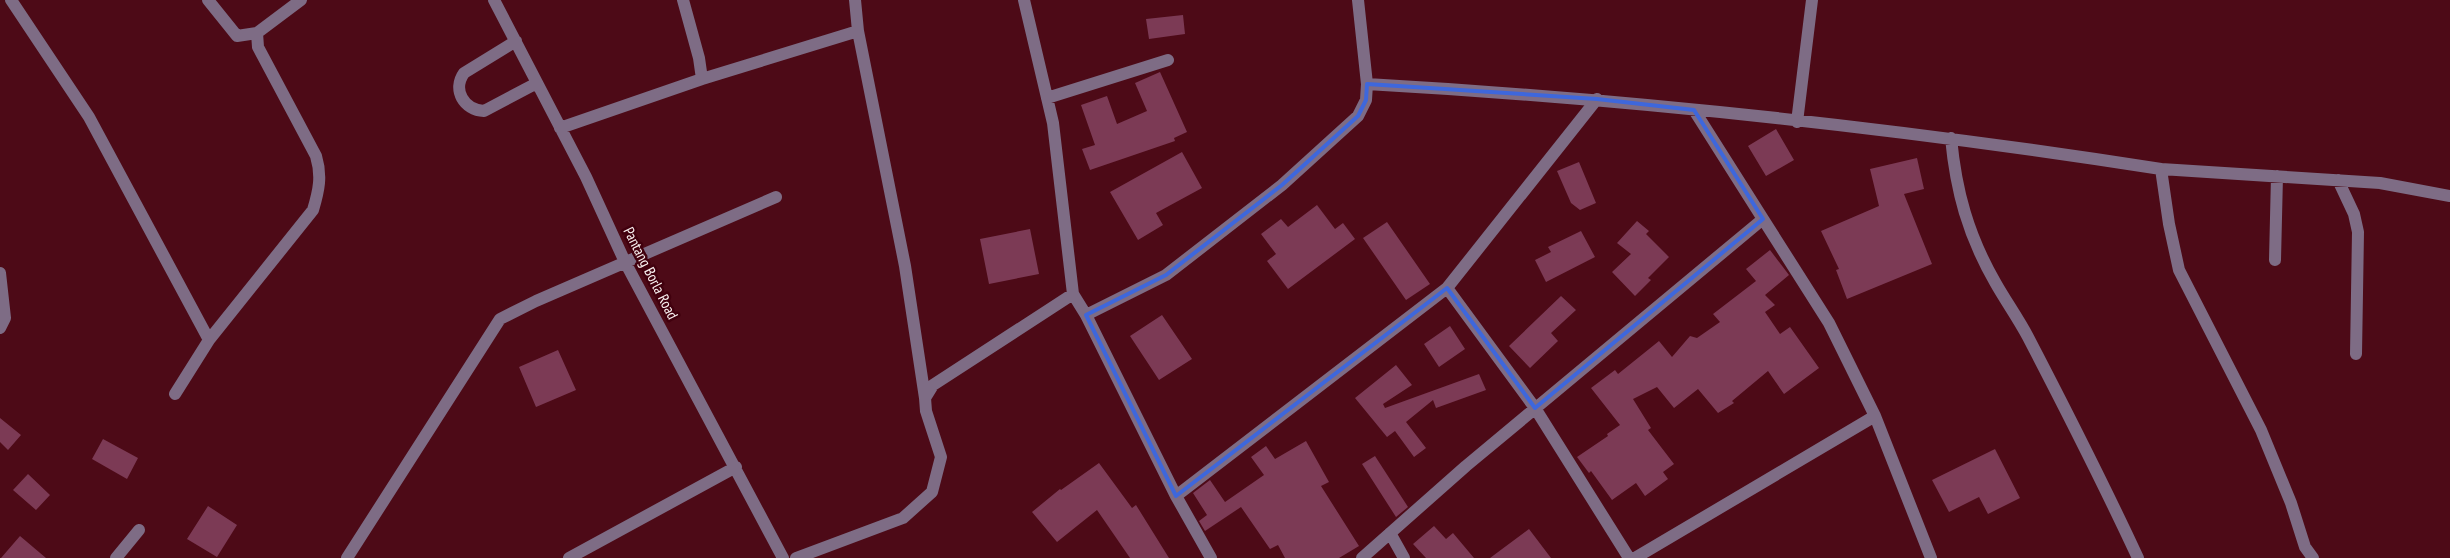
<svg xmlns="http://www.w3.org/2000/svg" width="2450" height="558" font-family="'PT Sans Narrow',sans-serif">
  <rect width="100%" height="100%" fill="#4d0a17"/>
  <path fill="#7c3a55" d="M1183 15 1185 34 1149 39 1146 19Z
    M1160 72 1187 132 1174 138 1175 141 1090 170 1082 149 1095 145 1081 105 1107 96 1117 124 1147 111 1135 83Z
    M1776 129 1794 160 1766 176 1748 146Z
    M1182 152 1202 188 1156 213 1163 225 1138 240 1110 192Z
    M1917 158 1924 189 1904 194 1932 264 1847 299 1836 270 1839 269 1821 231 1879 206 1870 169Z
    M1579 162 1596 203 1580 210 1571 203 1557 171Z
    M1317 205 1335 229 1343 223 1355 239 1288 289 1267 261 1276 254 1261 234 1281 219 1288 227Z
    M1637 221 1649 231 1646 234 1669 257 1648 278 1651 280 1635 296 1612 272 1631 254 1617 243Z
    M1387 222 1430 284 1406 300 1363 238Z
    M1030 229 1039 274 989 284 980 239Z
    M1581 231 1595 257 1546 282 1535 260 1551 252 1548 247Z
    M1770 250 1789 275 1765 295 1775 305 1765 312 1780 334 1790 327 1819 368 1784 394 1768 371 1732 401 1734 403 1718 413 1698 389 1674 408 1657 387 1633 399 1651 428 1648 430 1674 464 1663 472 1668 479 1645 496 1636 483 1612 500 1591 471 1589 473 1577 457 1608 436 1607 434 1620 425 1591 388 1615 370 1618 374 1659 341 1672 357 1690 336 1697 338 1720 322 1713 314 1756 281 1746 269Z
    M1561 296 1576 310 1551 333 1558 341 1530 368 1509 346Z
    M1162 315 1192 359 1159 380 1130 336Z
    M1450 326 1465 349 1439 367 1424 344Z
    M558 350 576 390 536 407 519 367Z
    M1396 365 1412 385 1383 404 1385 408 1479 374 1486 390 1436 408 1433 400 1406 422 1426 448 1414 457 1395 431 1387 437 1355 398Z
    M0 418 21 435 8 450 0 442Z
    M103 439 138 458 127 479 92 459Z
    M1306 441 1329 482 1321 486 1359 546 1339 558H1285L1278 545 1270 549 1241 507 1205 531 1199 521 1207 515 1193 493 1210 480 1225 502 1264 475 1251 457 1266 446 1275 459Z
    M1995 449 2020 498 1988 514 1979 497 1949 512 1932 480Z
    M1375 456 1408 507 1396 517 1362 464Z
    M1099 463 1132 508 1136 505 1169 558H1130L1097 510 1057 542 1032 512 1060 489 1061 490Z
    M28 474 50 495 36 510 13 490Z
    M208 506 237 525 217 557 187 539Z
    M1434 526 1446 539 1453 533 1474 558H1426L1413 544Z
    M1529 529 1551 558H1490Z
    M20 536 46 558H1Z"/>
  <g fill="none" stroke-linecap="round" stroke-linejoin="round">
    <path stroke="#7e6c85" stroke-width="12" d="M11 0 89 117 209 340
      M208 0 237 36 257 33
      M494 0 586 177 625 262 783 558
      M855 0 858 31 905 266 925 398
      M1024 0 1053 123 1073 294 1086 315 1176 496 1211 558
      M1358 0 1367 84
      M516 41 464 73C452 90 464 110 484 111L537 83
      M702 79 858 31
      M1047 98 1168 60
      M1694 110 1763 219
      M1797 122 1812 0
      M560 128 702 79 699 58 683 0
      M1951 138C1956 191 1968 235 1995 282 2005 300 2018 318 2028 337 2066 410 2103 483 2138 558
      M2161 169 2380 183 2450 196
      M2338 180 2354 214 2358 232 2356 354
      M2275 260 2277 176
      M0 273 5 318 0 328
      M1447 288 1597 99
      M1086 315 1166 275 1282 185 1358 116 1366 100 1367 84C1632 99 1898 128 2161 169L2169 224 2179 270 2261 430 2291 503 2305 547 2313 558
      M175 394 209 340 313 210C319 190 322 176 316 156L258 47 257 33 301 0
      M1176 496 1447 288 1535 408 1629 558
      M1390 533 1404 558
      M116 558 139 530
      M347 558 500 319 536 301 776 197
      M569 558 736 467
      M796 558 903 518 932 492 941 457 926 411 925 398 933 385 1073 294
      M1362 558 1466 466 1763 219 1829 323 1875 416 1931 558
      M1635 558 1875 416"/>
  </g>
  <path fill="none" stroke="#3e67dc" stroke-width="4" stroke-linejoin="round" d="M1367 84 1597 99 1694 110 1763 219 1535 408 1447 288 1176 496 1086 315 1166 275 1282 185 1358 116 1366 100Z"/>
  <g text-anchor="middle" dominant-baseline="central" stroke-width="5" stroke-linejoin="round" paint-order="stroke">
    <g font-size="15" fill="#fbf2f2" stroke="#41000e">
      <text transform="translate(651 273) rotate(63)">Pantang Borla Road</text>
    </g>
  </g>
</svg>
